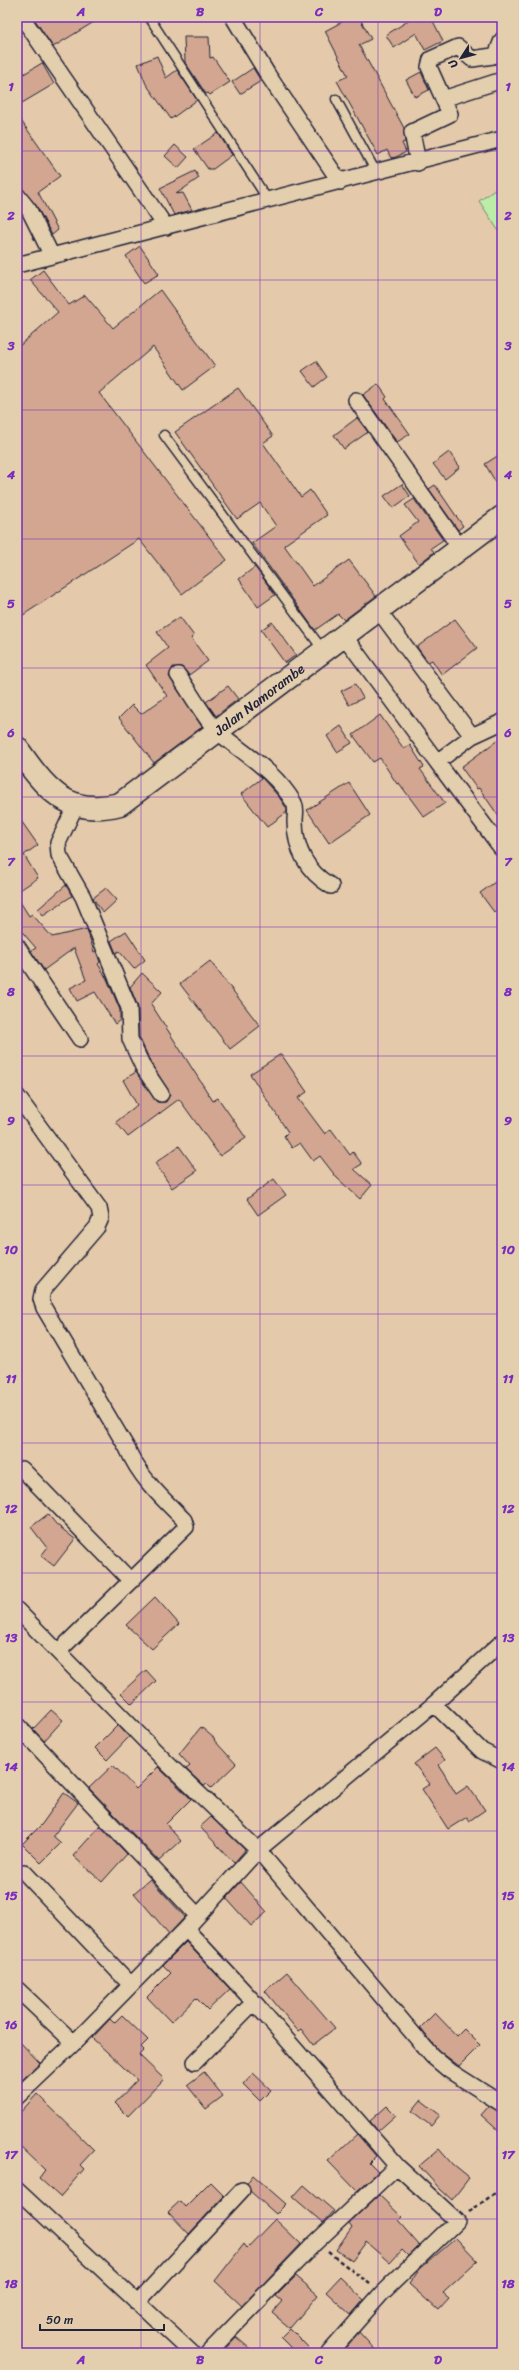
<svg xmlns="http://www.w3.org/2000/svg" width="519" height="2370" font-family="Sriracha,sans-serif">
  <rect width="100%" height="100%" fill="#e4caaa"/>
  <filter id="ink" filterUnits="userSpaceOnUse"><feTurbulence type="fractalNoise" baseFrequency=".025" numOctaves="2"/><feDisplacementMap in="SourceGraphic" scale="8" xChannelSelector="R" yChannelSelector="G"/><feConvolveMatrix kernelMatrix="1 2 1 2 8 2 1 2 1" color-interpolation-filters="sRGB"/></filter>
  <g filter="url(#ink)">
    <path fill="#bdeba8" stroke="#708672" d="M502 185V236L479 201Z"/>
    <path fill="#d2a690" stroke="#22223b" d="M33 17H102L53 47Z
      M351 17H359L371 39 359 45 404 128 405 142 402 143 406 152 396 157 391 158 387 150 378 155 337 81 348 76 325 31Z
      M414 17H431L443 41 425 50 416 33 394 48 386 35Z
      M184 37H209L210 58 213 57 230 82 210 95 208 93 206 94 185 62Z
      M157 56 166 78 177 70 197 100 171 119 146 84 138 64Z
      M42 63 54 84 22 103 17 94V78Z
      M253 68 261 81 240 94 232 82Z
      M421 72 429 90 415 97 406 80Z
      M17 115 60 176 38 192 58 230 52 235 36 205 17 184Z
      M218 133 232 155 213 169H208L194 149Z
      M175 145 188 157 178 168 165 156Z
      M195 171 199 178 176 194 183 193 192 210 174 215 160 188Z
      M140 246 159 274 144 283 126 256Z
      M43 270 69 305 85 295 113 328 160 290 215 366 183 390 153 347 99 393 227 560 182 594 139 539 17 619V348L58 312 30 280Z
      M316 361 327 377 314 387 302 371Z
      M378 384 387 397 385 399 410 434 397 442 363 395Z
      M238 388 273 436 263 443 301 497 310 490 327 515 284 545 313 586 349 560 376 596 344 620 338 614 315 630 252 543 276 526 260 503 237 519 175 432Z
      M357 418 368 432 344 449 334 435Z
      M449 452 460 467 445 479 433 464Z
      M502 453V493L485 464Z
      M402 484 410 496 393 508 384 496Z
      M435 485 463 526 458 530 429 489Z
      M414 499 443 540 431 548 434 552 419 564 399 536 418 522 405 505Z
      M255 567 275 595 258 607 239 579Z
      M180 617 194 636 191 638 208 661 189 675 182 667H173L169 676 202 727 154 763 119 718 132 705 141 714 167 696 146 665 168 648 157 632Z
      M455 619 477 648 442 675 432 660 428 662 417 647Z
      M272 622 296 655 285 663 261 630Z
      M355 684 363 698 349 705 341 691Z
      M228 686 238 699 216 716 206 702Z
      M380 715 404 749 410 745 424 767 420 769 445 803 424 817 399 783 397 784 380 758 373 762 353 735Z
      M341 726 352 743 337 752 327 736Z
      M502 737V821L479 788 477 789 461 767Z
      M262 778 279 797 287 809V812L267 827 241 794Z
      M349 783 370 815 329 843 307 810Z
      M17 815 38 845 24 855 38 878 17 892Z
      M502 877V906L494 912 480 893Z
      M66 885 72 896 43 915 38 909Z
      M106 888 117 900 103 913 93 898Z
      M17 897 29 916 32 914 52 937 87 929 94 952 96 951 100 962 98 964 107 979 120 1010V1020L115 1024 95 992 77 1001 70 988 86 980 74 948 44 970 31 951 36 948 17 926Z
      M126 931 145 960 134 969 119 951 116 953 111 941Z
      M210 961 260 1026 230 1049 180 984Z
      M142 973 162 992 151 1004 213 1101 218 1098 246 1138 220 1156 179 1099 128 1137 116 1122 137 1105 123 1080 136 1072 157 1102H166L170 1094 151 1063 139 1037 138 1007 130 987Z
      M281 1054 307 1092 298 1098 325 1134 331 1129 350 1155 353 1152 362 1164 354 1169 372 1185 360 1199 337 1178 320 1156 313 1161 300 1143 292 1148 284 1136 288 1132 250 1074Z
      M179 1146 197 1171 172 1188 155 1163Z
      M274 1179 286 1195 258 1215 247 1199Z
      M48 1514 56 1524 75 1539 54 1566 41 1556 47 1548 31 1527Z
      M155 1597 179 1624 152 1649 126 1625Z
      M146 1670 156 1681 132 1704 121 1693Z
      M51 1710 63 1720 44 1741 33 1729Z
      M118 1725 129 1737 107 1760 95 1748Z
      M201 1727 215 1739 214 1740 236 1764 211 1788 207 1784 204 1786 186 1769 190 1766 179 1754Z
      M435 1748 445 1760 439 1765 456 1794 468 1786 485 1810 469 1821 467 1817 448 1829 422 1789 430 1784 414 1764Z
      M113 1765 136 1789 158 1767 191 1799 166 1824 181 1841 159 1861 89 1788Z
      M64 1793 78 1803 53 1836 61 1843 41 1863 22 1844 42 1824Z
      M211 1817 245 1850 234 1863 200 1827Z
      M100 1826 127 1854 102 1882 73 1856Z
      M150 1879 185 1917 169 1934 134 1893Z
      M241 1882 267 1912 251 1926 226 1898Z
      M186 1942 230 1989 208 2010 196 1998 171 2022 147 1997 171 1973 163 1965Z
      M287 1972 335 2028 313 2045 301 2029 298 2031 265 1991Z
      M435 2013 457 2036 464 2029 480 2045 459 2066 438 2050 420 2028Z
      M122 2015 148 2040 141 2047 144 2050 139 2055 164 2079 128 2116 115 2103 137 2080 92 2038 110 2019 114 2023Z
      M17 2039 40 2063 17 2085Z
      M204 2072 223 2096 206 2109 187 2085Z
      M253 2073 271 2090 260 2101 243 2084Z
      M37 2094 94 2150 80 2165 84 2169 60 2197 39 2178 45 2170 17 2143V2116Z
      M421 2100 440 2115 431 2126 412 2111Z
      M387 2106 396 2115 378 2131 370 2121Z
      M489 2106 502 2113V2134L481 2115Z
      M357 2134 376 2156 369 2163 378 2172 357 2191 328 2161Z
      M439 2149 453 2165 469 2178 452 2200 440 2189 419 2166Z
      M253 2175 286 2204 276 2214 251 2192 247 2183Z
      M210 2182 224 2196 189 2234 168 2212 180 2201 185 2207Z
      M304 2185 334 2211 323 2223 293 2197Z
      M379 2195 402 2217 398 2221 419 2245 408 2256 402 2250 390 2263 366 2242 352 2261 336 2250 352 2227 349 2223Z
      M275 2219 301 2244 242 2306 215 2281 244 2244 247 2248Z
      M456 2238 478 2261 443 2293 449 2298 438 2310 409 2284 420 2269Z
      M296 2276 318 2295 290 2328 272 2313 282 2301 276 2296Z
      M340 2277 364 2300 351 2315 326 2292Z
      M290 2329 314 2353H296L281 2338Z
      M359 2332 378 2353H341Z
      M236 2337 255 2353H221Z"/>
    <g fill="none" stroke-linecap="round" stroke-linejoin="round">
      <defs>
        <path id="lane" d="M149 17 268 200
          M336 99 376 172
          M164 435 323 650"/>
        <path id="street" d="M22 17 166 227
          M233 17 268 75 340 182
          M443 99 502 80
          M418 163 412 132 450 114 429 67 431 59 458 47 472 59 493 56 496 55 502 40
          M17 195 29 210 52 256
          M17 265 502 139
          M356 400 460 548
          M379 611 472 736
          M345 637 437 762
          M178 675C188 689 208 724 219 733 245 754 276 772 294 803 297 809 295 814 295 821 295 849 307 872 331 886
          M502 722 472 736 437 762 502 849
          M76 805 58 843 59 855 83 897 129 1008 130 1039 143 1067 161 1094
          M17 946 80 1039
          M17 1096 99 1208 101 1218 97 1227 43 1290 41 1299 44 1308 127 1448C140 1478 161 1497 184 1520L186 1527 63 1647 61 1653
          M22 1469 131 1581
          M17 1610 168 1764 258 1850 432 2056 450 2071 502 2104
          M434 1704 482 1751 502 1761
          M17 1725 198 1916
          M24 1872 130 1984
          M186 1929 254 2002 397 2166 457 2221 382 2293 329 2353
          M17 1989 74 2043
          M195 2062 254 2002
          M17 2097 74 2043 186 1929 258 1850 434 1704 502 1642
          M17 2190 192 2353
          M137 2303 242 2190
          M208 2353 315 2243 397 2166"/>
        <g id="secondary">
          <path id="s1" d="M17 748C45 788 67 818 120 804L502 517"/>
        </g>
      </defs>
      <use href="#lane" stroke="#22223b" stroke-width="11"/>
      <use href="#street" stroke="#22223b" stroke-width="18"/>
      <use href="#secondary" stroke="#22223b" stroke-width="25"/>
      <path stroke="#22223b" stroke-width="2.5" stroke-dasharray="4 3" stroke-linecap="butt" d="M469 2212 502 2188
        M328 2252 370 2284"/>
      <use href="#lane" stroke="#e3cead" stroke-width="8"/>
      <use href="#street" stroke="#e3cead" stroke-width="15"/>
      <use href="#secondary" stroke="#e3cead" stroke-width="22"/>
    </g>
  </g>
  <path fill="none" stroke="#7b2cbf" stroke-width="1" stroke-opacity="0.55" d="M141 17V2353M260 17V2353M378 17V2353M17 151H502M17 280H502M17 410H502M17 539H502M17 668H502M17 797H502M17 927H502M17 1056H502M17 1185H502M17 1314H502M17 1443H502M17 1573H502M17 1702H502M17 1831H502M17 1960H502M17 2090H502M17 2219H502"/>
  <g text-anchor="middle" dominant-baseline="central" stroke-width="4" stroke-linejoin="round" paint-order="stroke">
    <g font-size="14" fill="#22223b" stroke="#e3cead">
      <text stroke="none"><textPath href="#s1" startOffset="302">Jalan Namorambe</textPath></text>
    </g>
  </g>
  <rect width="519" height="2370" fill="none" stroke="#e3cead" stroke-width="44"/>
  <g transform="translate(461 58) rotate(234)" stroke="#e3cead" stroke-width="3" paint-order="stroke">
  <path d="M0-3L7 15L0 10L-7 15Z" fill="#22223b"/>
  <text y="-6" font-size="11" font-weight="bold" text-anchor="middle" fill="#22223b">U</text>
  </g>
  <path d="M40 2324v6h124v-6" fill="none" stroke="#22223b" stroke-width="2"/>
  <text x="46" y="2324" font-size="12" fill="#22223b" stroke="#e3cead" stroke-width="3" paint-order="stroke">50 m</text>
  <rect x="22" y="22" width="475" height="2326" fill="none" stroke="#7b2cbf" stroke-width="1.5"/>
  <g font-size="13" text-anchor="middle" font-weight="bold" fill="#7b2cbf">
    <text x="81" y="16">A</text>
    <text x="200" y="16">B</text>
    <text x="319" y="16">C</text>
    <text x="438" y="16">D</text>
    <text x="11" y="91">1</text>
    <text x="508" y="91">1</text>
    <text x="11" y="220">2</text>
    <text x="508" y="220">2</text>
    <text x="11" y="350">3</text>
    <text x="508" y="350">3</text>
    <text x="11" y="479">4</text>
    <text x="508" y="479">4</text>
    <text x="11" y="608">5</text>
    <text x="508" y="608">5</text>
    <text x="11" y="737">6</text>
    <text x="508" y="737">6</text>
    <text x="11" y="866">7</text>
    <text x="508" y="866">7</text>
    <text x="11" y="996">8</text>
    <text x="508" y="996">8</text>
    <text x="11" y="1125">9</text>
    <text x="508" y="1125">9</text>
    <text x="11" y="1254">10</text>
    <text x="508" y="1254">10</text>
    <text x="11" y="1383">11</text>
    <text x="508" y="1383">11</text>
    <text x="11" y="1513">12</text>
    <text x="508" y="1513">12</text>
    <text x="11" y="1642">13</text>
    <text x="508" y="1642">13</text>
    <text x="11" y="1771">14</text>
    <text x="508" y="1771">14</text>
    <text x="11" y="1900">15</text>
    <text x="508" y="1900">15</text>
    <text x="11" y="2029">16</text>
    <text x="508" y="2029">16</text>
    <text x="11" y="2159">17</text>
    <text x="508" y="2159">17</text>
    <text x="11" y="2288">18</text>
    <text x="508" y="2288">18</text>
    <text x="81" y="2364">A</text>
    <text x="200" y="2364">B</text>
    <text x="319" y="2364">C</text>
    <text x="438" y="2364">D</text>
  </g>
</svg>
